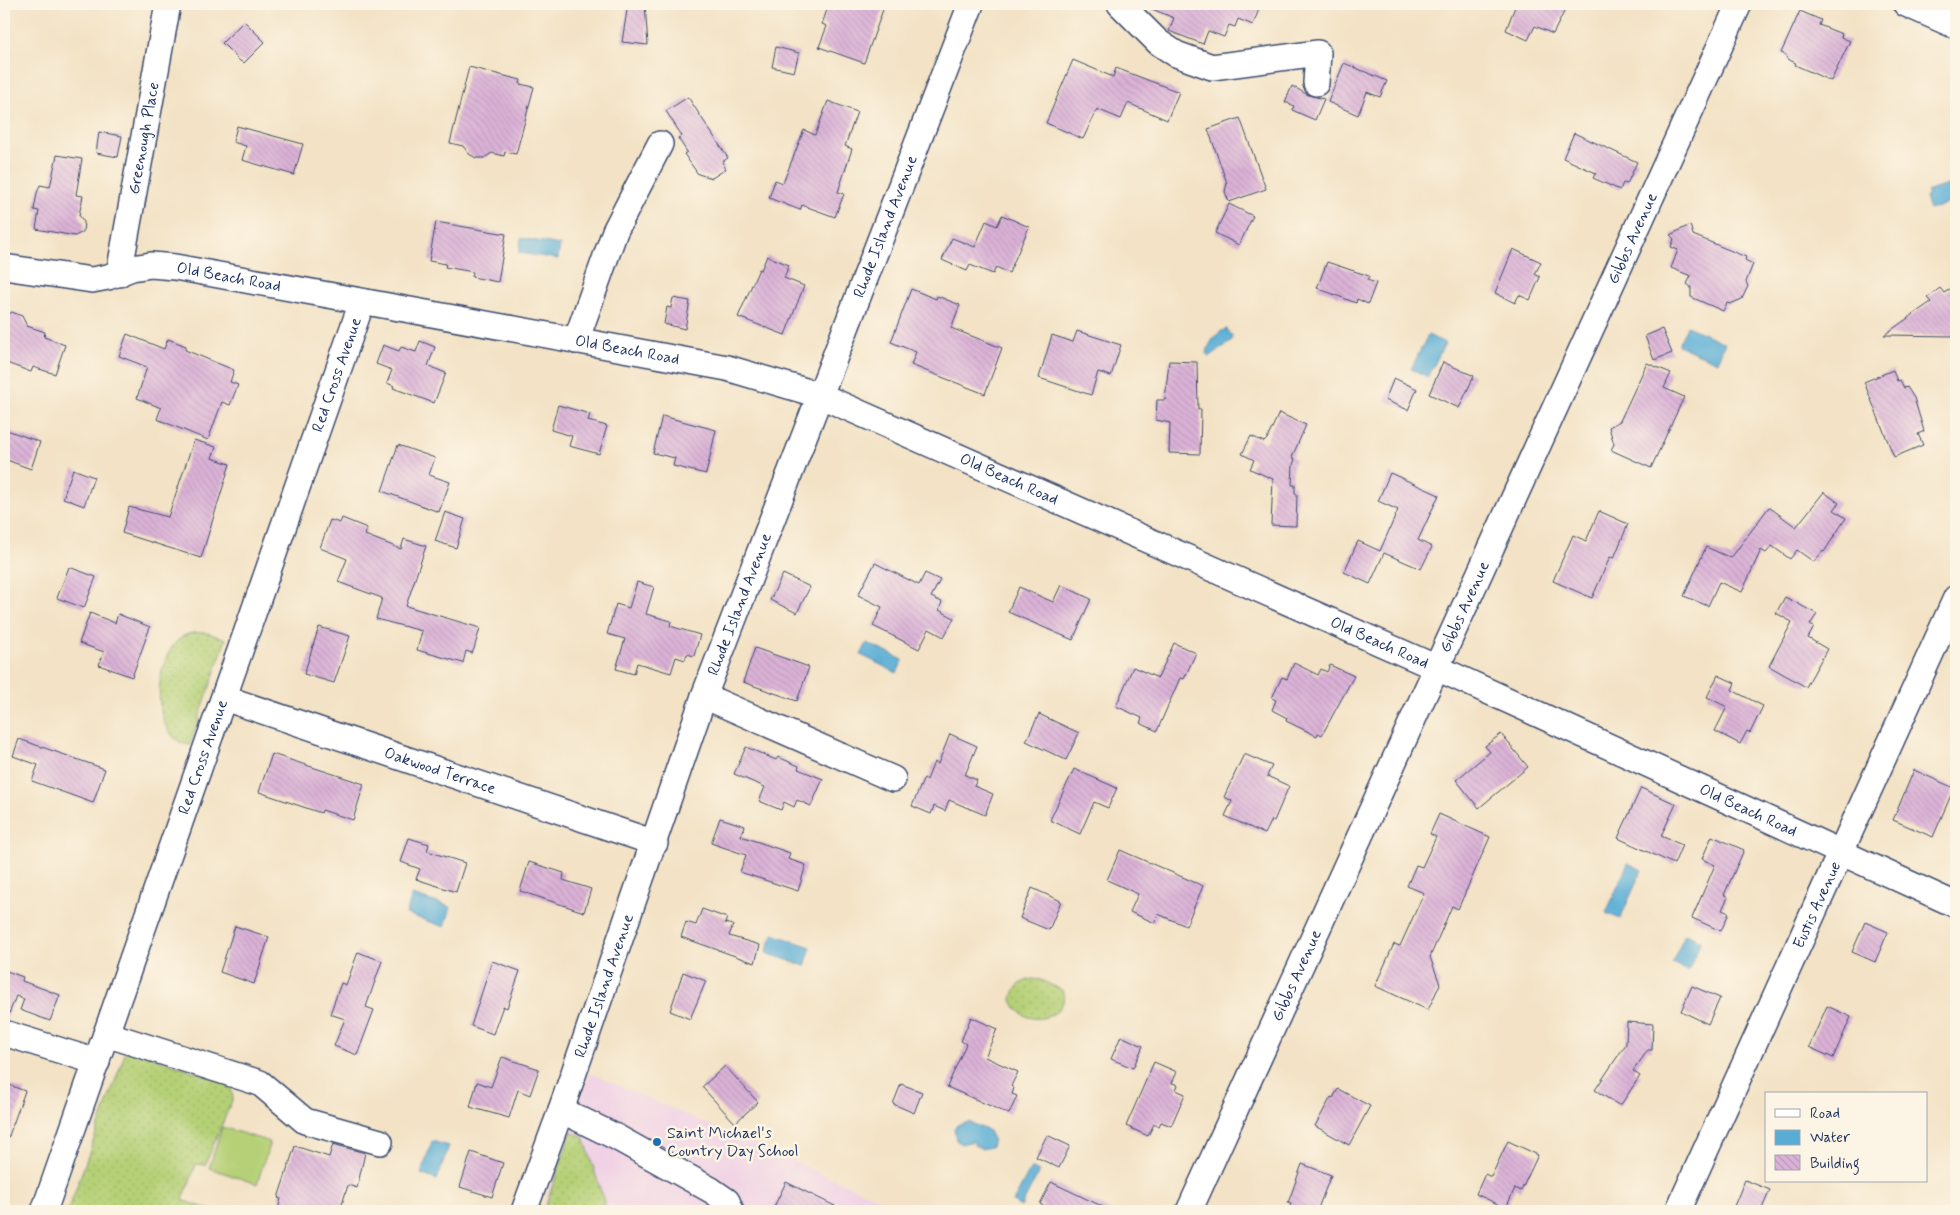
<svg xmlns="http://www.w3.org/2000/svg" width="1960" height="1215" font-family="Mynerve,sans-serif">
  <defs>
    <pattern id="grass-dots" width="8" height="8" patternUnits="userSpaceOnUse" patternTransform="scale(1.25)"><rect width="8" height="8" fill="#b5d076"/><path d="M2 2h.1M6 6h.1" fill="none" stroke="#9bb368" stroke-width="1.8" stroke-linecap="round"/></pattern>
    <pattern id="building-back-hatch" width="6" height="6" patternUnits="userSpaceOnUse" patternTransform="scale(1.25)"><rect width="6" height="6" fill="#dbb2d7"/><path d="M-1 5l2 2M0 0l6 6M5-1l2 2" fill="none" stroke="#b9b"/></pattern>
  </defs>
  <rect width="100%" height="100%" fill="#fcf5e5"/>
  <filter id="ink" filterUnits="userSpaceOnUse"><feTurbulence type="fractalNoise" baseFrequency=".02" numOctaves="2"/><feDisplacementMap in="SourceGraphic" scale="10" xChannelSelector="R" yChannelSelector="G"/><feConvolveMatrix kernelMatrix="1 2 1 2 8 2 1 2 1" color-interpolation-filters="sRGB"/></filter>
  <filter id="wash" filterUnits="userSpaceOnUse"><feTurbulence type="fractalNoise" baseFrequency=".0096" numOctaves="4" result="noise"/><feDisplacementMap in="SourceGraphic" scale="20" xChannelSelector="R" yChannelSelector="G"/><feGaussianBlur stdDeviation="1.12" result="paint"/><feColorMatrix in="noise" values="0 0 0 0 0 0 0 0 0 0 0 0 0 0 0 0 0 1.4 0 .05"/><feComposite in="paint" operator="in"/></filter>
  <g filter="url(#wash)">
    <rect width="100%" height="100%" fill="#f3e2c5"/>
    <path fill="#f0d0e5" d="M590 1073 907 1211H542Z"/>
    <path fill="url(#grass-dots)" stroke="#68806a" d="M204 632 226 639 190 745C148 741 151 647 188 634 193 632 199 633 204 632Z
      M1032 979 1041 980 1062 990C1073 1015 1025 1034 1012 1000 1013 988 1021 981 1032 979Z
      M127 1048 230 1084 233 1098 205 1165 196 1164 183 1200 213 1211H68Z
      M571 1132 584 1137 607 1211H544Z"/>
    <path fill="#b5d076" stroke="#68806a" d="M222 1127 270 1142 257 1184 209 1168Z"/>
    <path fill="#59add5" stroke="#3a6e9a" d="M1953 183 1956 185V201L1929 210 1925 197 1928 196 1926 192Z
      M521 238 560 245 558 259 519 253Z
      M1687 326 1725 343 1717 362 1678 345Z
      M1227 329 1232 336V341L1209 357 1207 354C1207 345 1218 330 1227 329Z
      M1428 335 1445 343 1428 377 1411 369Z
      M867 643 903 660 897 673 861 655Z
      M1628 863 1642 870 1620 919 1606 913Z
      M412 895 451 907 445 927 406 914Z
      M773 934 811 947 805 966 766 953Z
      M1685 934 1701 941 1688 971 1672 963Z
      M969 1122 989 1131 993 1139 991 1147 982 1149 974 1145V1141L961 1144 956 1140 954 1129 957 1125Z
      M432 1141 449 1146 437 1180 421 1174Z
      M1031 1168 1039 1172 1021 1207 1013 1202Z"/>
    <g id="blocks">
      <path fill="url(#building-back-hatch)" d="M628 4H645L648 45 622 42Z
        M829 4H885L864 63 819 47 827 26 822 24Z
        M1140 4H1261L1253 25 1238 19 1235 27 1229 25 1224 37 1208 31 1203 44 1169 31 1174 18Z
        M1516 4H1568L1553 34 1535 26 1528 40 1506 30Z
        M1800 11 1821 20 1819 25 1842 34 1841 37 1850 41 1831 81 1795 65 1796 63 1787 59 1786 55 1781 53Z
        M244 21 265 42 244 63 242 61 241 62 222 43Z
        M776 47 799 53 794 72 772 67Z
        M1073 60 1113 77 1116 68 1179 92 1167 120 1128 103 1121 119 1097 109 1083 139 1046 123Z
        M1344 63 1387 81 1380 97 1367 92 1358 115 1328 102Z
        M469 67 521 80 520 84 534 87 516 154 505 152 504 156 492 153 484 158H476L469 154 463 146 450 143Z
        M1292 86 1308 95 1324 99 1315 120 1292 110 1294 106 1285 102Z
        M688 97 728 158 722 162 726 169 712 178 698 174 684 154 687 152 678 138 682 136 666 111Z
        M828 101 857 112 845 146 852 149 838 192 844 194 835 217 802 205 800 210 769 198 775 180 783 183 804 130 815 135Z
        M1240 118 1266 189 1229 202 1225 192 1227 183 1208 129Z
        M237 126 303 144 294 175 242 160 246 146 233 142Z
        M99 132 122 136 118 157 96 153Z
        M1574 133 1637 162 1627 184 1623 183 1620 190 1593 178 1596 173 1563 158Z
        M57 155 82 159 76 195 83 196 79 215 84 222 83 232 75 236 36 229 39 211 34 210 37 193 40 185 50 187Z
        M1229 204 1253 216 1239 245 1215 233Z
        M1002 215 1029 227 1009 273 996 267 993 274 970 265 967 271 942 260 952 238 975 247 986 221 997 226Z
        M436 222 506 234 498 282 472 277 473 272 445 267 446 264 429 261Z
        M1690 225 1693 235 1746 257 1745 260 1753 264 1746 282 1748 286 1742 299 1730 304 1727 303 1723 311 1691 297V287L1687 284 1691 276 1671 268 1678 250 1671 247 1674 239 1670 235Z
        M1513 249 1541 262 1535 274 1540 277 1530 300 1519 295 1515 303 1495 293Z
        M767 256 789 265 784 278 804 286 785 335 738 317 759 269 761 270Z
        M1327 262 1369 276 1367 280 1376 283 1368 304 1357 299 1356 303 1317 288Z
        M1956 285V339L1954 336 1884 335 1931 302 1927 298 1940 288 1944 293Z
        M911 289 936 299 937 296 960 305 951 328 1002 348 985 394 911 365 916 352 891 342Z
        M673 298 690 301 685 329 664 324 667 307 671 308Z
        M12 312 22 316 27 326 45 332 44 337 65 345 55 374 33 367 31 372 4 362V317Z
        M1662 329 1672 353 1654 360 1645 336Z
        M1077 331 1121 345 1111 376 1098 372 1091 395 1039 378 1052 335 1073 342Z
        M127 334 164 349 168 339 186 346 185 350 234 370 230 382 238 385 230 405 222 402 208 440 157 419 161 408 137 398 147 367 119 356Z
        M420 341 435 347 428 366 446 373 434 403 393 388 394 386 387 383 392 370 376 364 383 345 399 351 401 347 416 352Z
        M1169 361 1197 362 1198 409H1201L1200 454 1169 453 1170 423 1156 420 1157 400H1165Z
        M1443 362 1474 376 1459 408 1429 394Z
        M1647 363 1671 373 1664 388 1684 397 1651 468 1611 450 1614 444 1609 427 1620 421Z
        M1893 370 1897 381 1900 380 1904 388 1907 387 1914 398 1924 431 1918 434 1923 445 1894 457 1864 382Z
        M1394 378 1417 389 1408 410 1385 400Z
        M558 405 590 414 588 421 607 426 599 454 569 446 572 436 551 430Z
        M1279 413 1306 425 1292 457 1295 459 1293 465 1292 485H1295V494H1297L1296 526 1271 525 1273 479 1250 469 1254 460 1242 454 1251 436 1264 442 1267 439Z
        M662 416 716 430 706 474 673 466 675 458 653 453Z
        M4 429 40 442 31 469 4 459Z
        M194 440 216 447 212 458 230 464 201 558 122 533 129 507 168 517Z
        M398 445 435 458 429 475 450 482 439 512 382 491Z
        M73 469 94 477 84 506 63 498Z
        M1390 473 1439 495 1418 540 1432 547 1421 569 1384 553 1370 584 1344 572 1358 541 1380 551 1398 510 1378 501Z
        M1824 492 1839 503 1834 510 1846 518 1824 552 1823 551 1814 562 1797 550 1790 559 1772 546 1766 553 1761 550 1742 592 1719 582 1708 606 1684 596 1706 547 1731 558 1769 507 1796 527Z
        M1599 511 1628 524 1614 558 1610 557 1592 598 1553 581 1573 535 1586 541Z
        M445 512 465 519 456 548 435 541Z
        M342 518 367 528 365 535 401 549 404 539 426 546 406 606 480 628 474 649 472 653 466 651 463 663 417 650 422 631 376 619 382 598 338 582 347 559 320 548 330 520 340 523Z
        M875 563 919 585 925 573 940 580 931 597 942 602 939 610 954 618 944 637 929 629 919 649 873 626 882 607 858 595Z
        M69 567 96 577 84 608 57 598Z
        M783 574 810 587 797 613 770 600Z
        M637 582 654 587 646 614 671 621 670 626 700 635 694 656 687 654 685 660 676 657 671 673 637 663 634 674 616 669 625 639 607 634 616 604 629 608Z
        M1061 585 1091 599 1073 640 1008 612 1019 587 1053 602Z
        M1785 597 1817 614 1810 625 1814 627 1808 638 1827 649 1806 687 1769 666 1792 622 1776 613Z
        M90 613 115 623 118 614 150 627 132 677 99 665 104 652 79 643Z
        M319 627 350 636 334 683 304 674Z
        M1174 643 1196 653 1184 679 1180 678 1157 731 1140 723 1142 718 1116 706 1133 667 1158 678Z
        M755 648 809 667 797 701 743 682Z
        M1294 663 1318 675 1321 669 1327 672 1330 665 1354 676 1322 735 1318 733 1317 736 1286 721 1287 718 1272 710 1276 700 1272 698 1282 677 1287 679Z
        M1718 675 1735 683 1732 690 1763 706 1750 733 1747 731 1740 744 1715 731 1727 707 1707 697Z
        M1039 714 1079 733 1066 760 1026 741Z
        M950 734 977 746 965 775 977 780 974 786 993 794 985 815 949 800 945 811 934 806 931 814 912 806 924 778 927 780 934 762 938 764Z
        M1501 734 1528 767 1479 808 1456 780 1490 752 1485 746Z
        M19 739 105 769 93 803 32 781 38 765 13 756Z
        M746 747 776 760 778 757 799 766 798 769 823 779 811 806 797 800 794 807 784 802 781 810 759 801 765 787 734 774Z
        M272 754 364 784 353 820 322 810 321 813 259 792Z
        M1244 754 1272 766 1267 776 1289 786 1274 821 1272 820 1265 834 1225 816 1232 801 1224 797Z
        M1074 769 1117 788 1108 808 1094 802 1080 834 1050 820Z
        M1914 770 1954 788 1933 837 1893 820Z
        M1641 788 1676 804 1661 836 1682 845 1674 864 1618 838Z
        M1439 814 1490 837 1458 909 1452 906 1430 957 1440 984 1428 1010 1375 986 1394 944 1400 946 1424 893 1407 886 1416 865 1422 867 1436 837 1430 834Z
        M720 818 745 826 741 836 790 853 788 859 806 865 798 891 740 872 746 855 711 843Z
        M1712 836 1744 850 1724 895 1728 897 1722 910 1729 913 1721 931 1692 918 1715 865 1702 859Z
        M409 838 429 844 427 851 465 863 456 892 416 879 420 869 401 862Z
        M1120 850 1203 886 1186 926 1158 914 1155 923 1130 912 1138 894 1107 880Z
        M529 862 564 873 563 880 591 889 584 912 520 891Z
        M1032 888 1061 901 1049 930 1020 918Z
        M702 909 727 918 725 923 733 925 729 936 760 945 755 963 681 937 686 922 696 925Z
        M1865 922 1888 932 1875 962 1852 952Z
        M235 926 269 937 254 984 220 972Z
        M358 952 382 961 366 1007 374 1010 357 1055 334 1046 345 1019 330 1014 341 983 346 985Z
        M492 961 520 971 507 1008 503 1006 493 1034 471 1026Z
        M4 970 23 977 22 981 60 995 50 1021 20 1010 24 999 16 996 7 1019H4Z
        M683 972 706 981 690 1019 670 1011Z
        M1692 986 1720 998 1708 1024 1681 1011Z
        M1827 1006 1851 1017 1833 1058 1809 1047Z
        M971 1017 997 1029 985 1057 1018 1072 1011 1086 1014 1088 1012 1094 1017 1096 1009 1114 947 1087 966 1044 961 1041Z
        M1627 1022 1653 1024 1652 1050H1648L1633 1071 1640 1076 1620 1106 1595 1090 1626 1044Z
        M1121 1036 1143 1046 1133 1068 1111 1059Z
        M502 1057 539 1069 530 1095 518 1090 509 1118 470 1107 477 1082 491 1087Z
        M1154 1062 1177 1072 1172 1083 1178 1085 1176 1090 1185 1094 1171 1126 1161 1122 1159 1126 1154 1124 1148 1136 1126 1126Z
        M725 1066 758 1102 735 1123 702 1087Z
        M4 1083 25 1091 6 1144H4Z
        M901 1084 922 1092 914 1113 893 1104Z
        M1338 1089 1370 1106 1349 1145 1315 1126 1331 1097 1333 1098Z
        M1047 1135 1070 1146 1059 1168 1036 1157Z
        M1508 1141 1538 1155 1521 1191 1515 1188 1506 1208 1476 1194 1485 1174 1491 1177Z
        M333 1144 365 1153 357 1188 348 1185 340 1211H289L278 1208 281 1199 278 1198 295 1146 329 1157Z
        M471 1152 503 1163 492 1197 460 1187Z
        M1302 1164 1331 1175 1317 1211H1288L1291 1204 1288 1203Z
        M1745 1180 1770 1190 1761 1211H1735L1737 1207 1734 1206Z
        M786 1182 845 1211H772Z
        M1051 1182 1112 1211H1041L1044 1206 1040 1204Z"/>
    </g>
  </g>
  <g filter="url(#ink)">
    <use href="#blocks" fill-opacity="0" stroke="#3b4a6d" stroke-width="1"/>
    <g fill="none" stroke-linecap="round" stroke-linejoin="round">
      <defs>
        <g id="minor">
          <path d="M1120 4 1158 42 1176 54 1212 67 1318 53 1316 83"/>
          <path d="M1906 4 1956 26"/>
          <path id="s1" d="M4 267 92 280 108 277 132 268 151 265 175 267 727 368 819 395 1437 668 1956 905"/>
          <path id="s2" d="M119 274 168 4"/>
          <path d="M576 341 615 231 660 144"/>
          <path d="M704 696 893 779"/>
          <path id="s3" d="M224 698 655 843"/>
          <path d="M4 1033 97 1062"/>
          <path d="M106 1034 260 1083 305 1121 380 1142"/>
          <path d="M561 1110 616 1137 711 1190 727 1201 731 1211"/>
          <path id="s4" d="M44 1211 362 302"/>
          <path id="s5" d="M524 1211 561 1110 704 696 971 4"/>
          <path id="s6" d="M1189 1211 1739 4"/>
          <path id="s7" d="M1678 1211 1956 598"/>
        </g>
      </defs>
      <use href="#minor" stroke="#3b4a6d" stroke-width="28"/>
      <use href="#minor" stroke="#fff" stroke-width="25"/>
    </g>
  </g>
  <circle fill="#1f6fb2" stroke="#fcf5e5" stroke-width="2" cx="657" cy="1142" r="5"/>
  <g text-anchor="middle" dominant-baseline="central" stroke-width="5" stroke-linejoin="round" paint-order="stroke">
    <g font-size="16" fill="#1b2f5e" stroke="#fcf5e5">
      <text stroke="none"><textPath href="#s2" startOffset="138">Greenough Place</textPath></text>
      <text stroke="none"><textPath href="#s5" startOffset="1049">Rhode Island Avenue</textPath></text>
      <text stroke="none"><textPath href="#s6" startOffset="1069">Gibbs Avenue</textPath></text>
      <text stroke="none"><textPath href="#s1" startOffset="229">Old Beach Road</textPath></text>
      <text stroke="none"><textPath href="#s1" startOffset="634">Old Beach Road</textPath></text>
      <text stroke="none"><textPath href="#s4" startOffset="886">Red Cross Avenue</textPath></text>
      <text stroke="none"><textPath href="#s1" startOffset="1039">Old Beach Road</textPath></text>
      <text stroke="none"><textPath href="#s5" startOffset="644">Rhode Island Avenue</textPath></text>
      <text stroke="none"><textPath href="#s6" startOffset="664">Gibbs Avenue</textPath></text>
      <text stroke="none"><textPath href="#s1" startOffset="1444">Old Beach Road</textPath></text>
      <text stroke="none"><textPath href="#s4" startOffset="481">Red Cross Avenue</textPath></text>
      <text stroke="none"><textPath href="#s3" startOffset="228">Oakwood Terrace</textPath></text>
      <text stroke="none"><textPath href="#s1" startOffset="1849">Old Beach Road</textPath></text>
      <text stroke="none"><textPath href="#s7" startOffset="336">Eustis Avenue</textPath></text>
      <text stroke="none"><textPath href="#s6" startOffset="259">Gibbs Avenue</textPath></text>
      <text stroke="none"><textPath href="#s5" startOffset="239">Rhode Island Avenue</textPath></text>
    </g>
    <g font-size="16" fill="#1b2f5e" stroke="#fcf5e5" text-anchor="start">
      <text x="667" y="1133">Saint Michael's<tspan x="667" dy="18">Country Day School</tspan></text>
    </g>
  </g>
  <rect width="1960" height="1215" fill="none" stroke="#fcf5e5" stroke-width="20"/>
  <rect x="1765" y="1092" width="162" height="90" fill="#fcf5e5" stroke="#a2a6af"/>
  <rect x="1775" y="1109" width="25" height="8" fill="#ffffff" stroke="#a2a6af"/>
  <text x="1810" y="1118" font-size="15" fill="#1b2f5e">Road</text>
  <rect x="1775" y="1130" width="25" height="15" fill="#59add5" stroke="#a2a6af"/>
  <text x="1810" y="1142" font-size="15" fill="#1b2f5e">Water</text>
  <rect x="1775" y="1155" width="25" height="15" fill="url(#building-back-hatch)" stroke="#a2a6af"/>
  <text x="1810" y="1168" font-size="15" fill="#1b2f5e">Building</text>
</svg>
